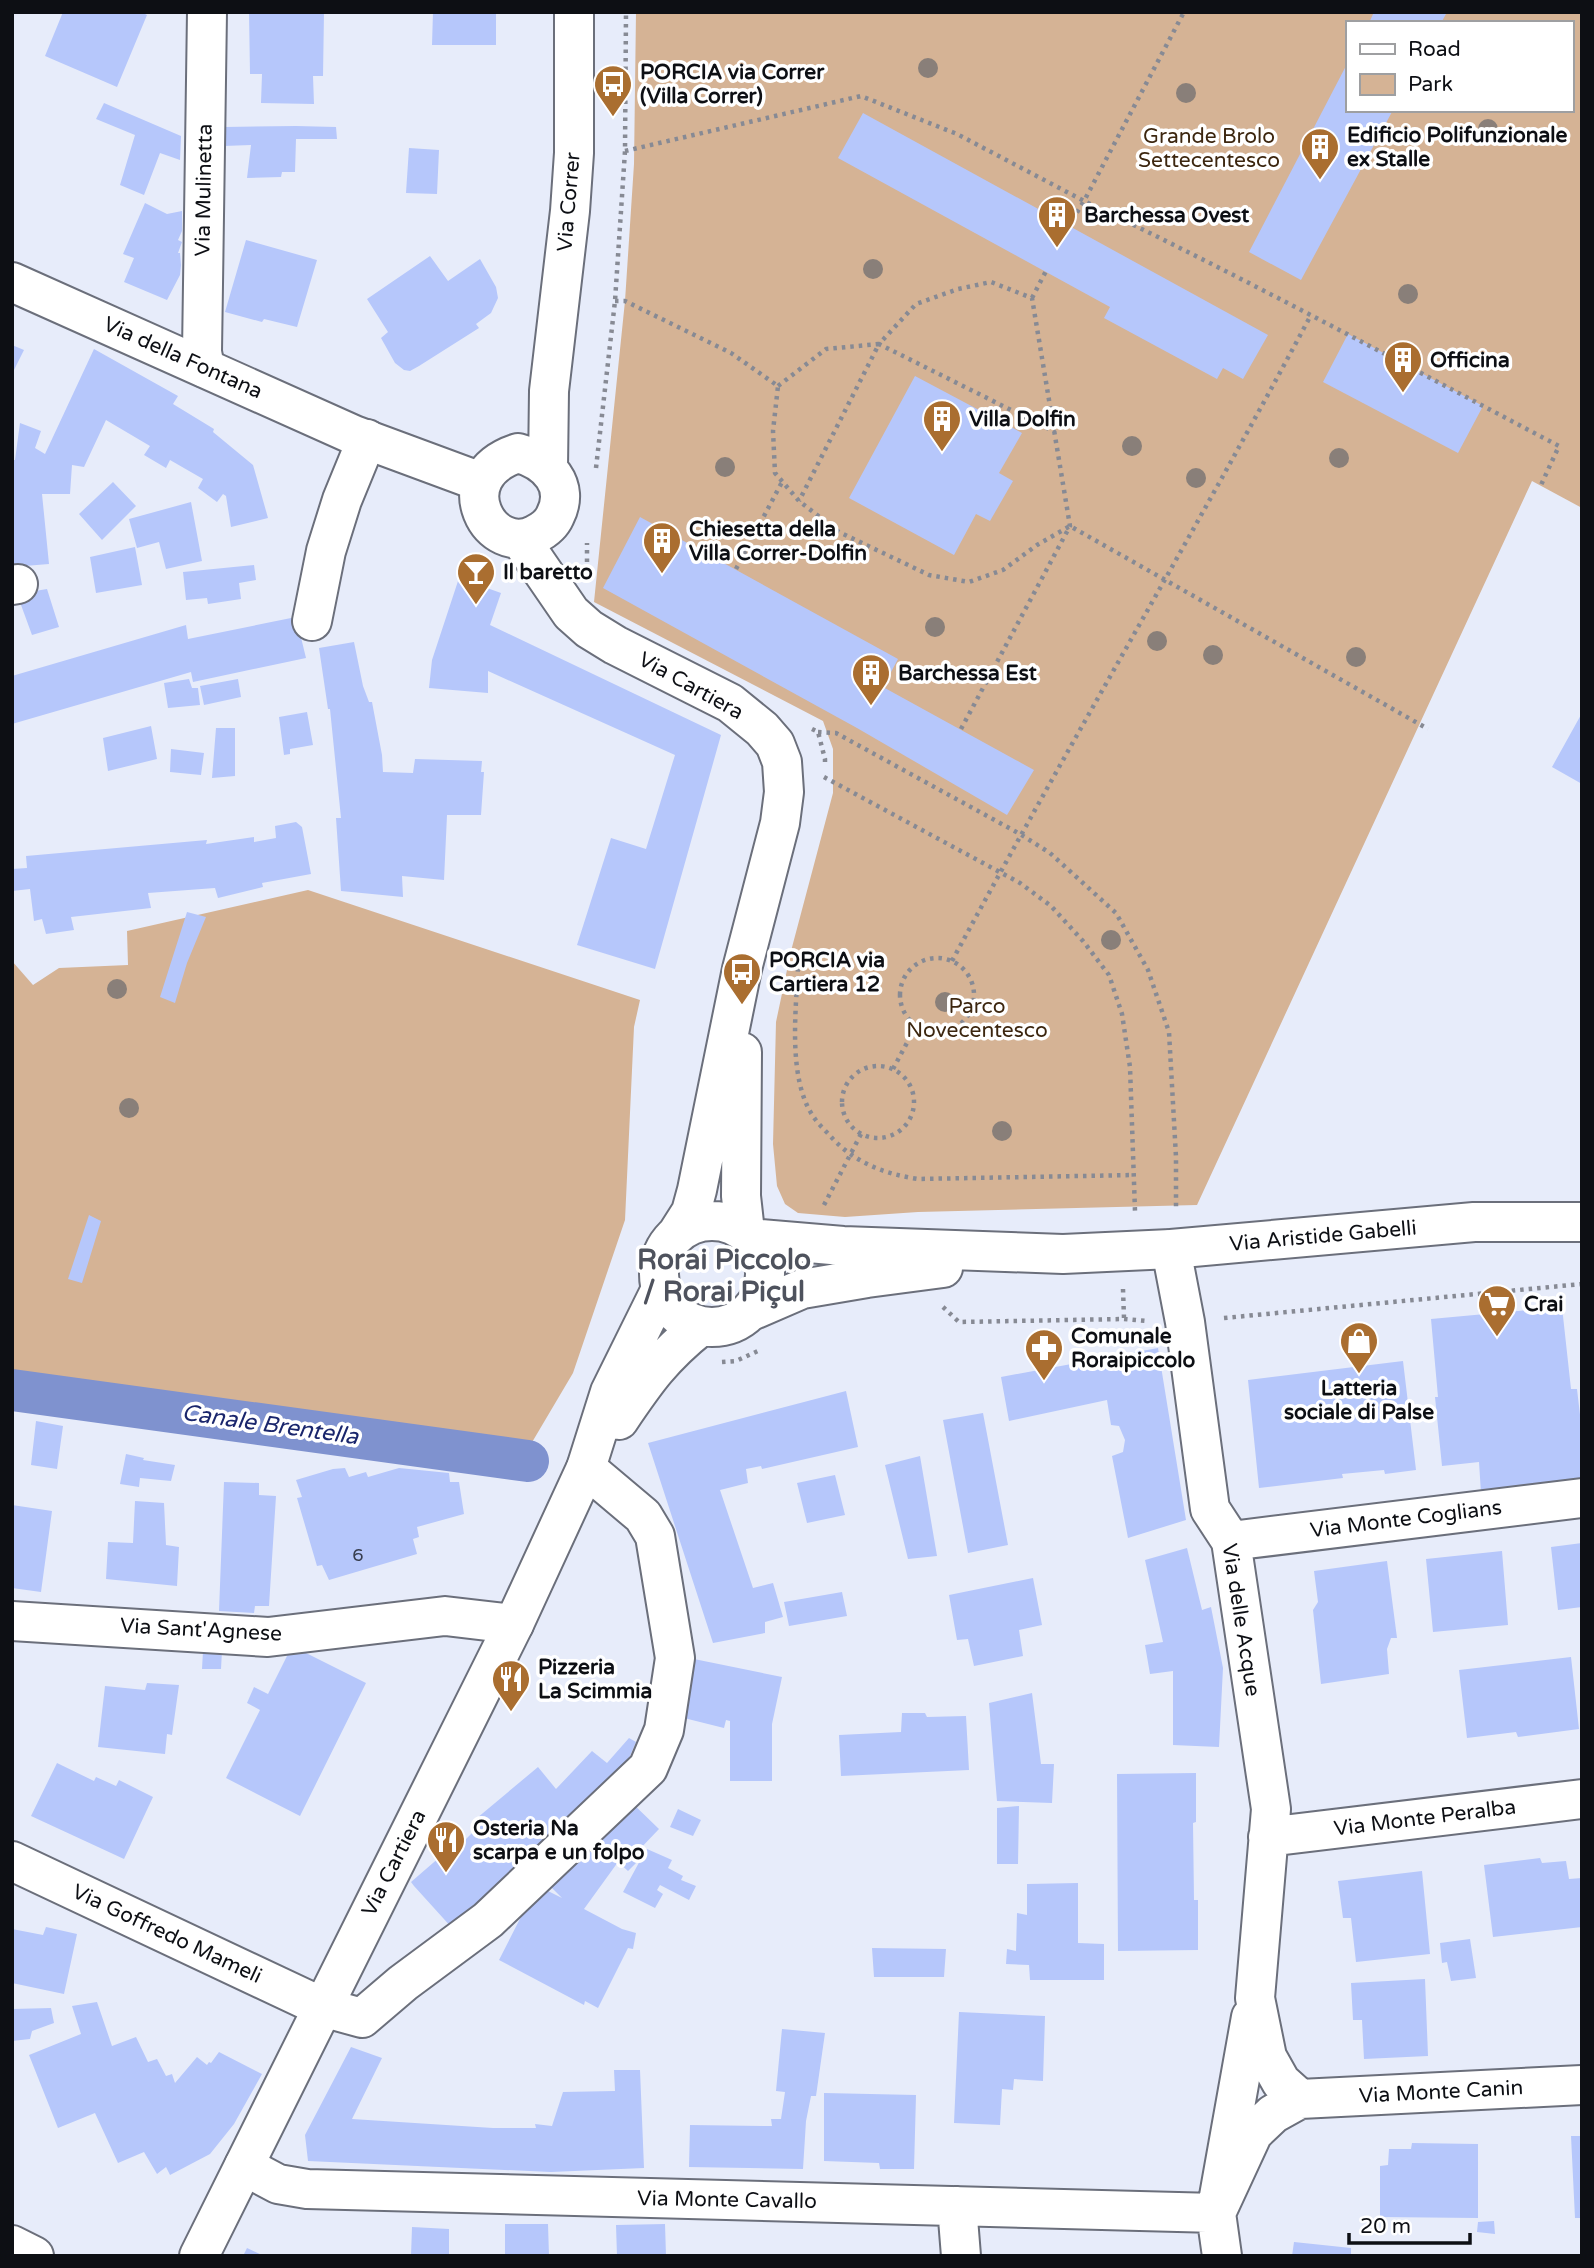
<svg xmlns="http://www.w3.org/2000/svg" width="1594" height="2268" font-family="'Varela Round',sans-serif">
  <rect width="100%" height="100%" fill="#e7ecfa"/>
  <path fill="#d5b395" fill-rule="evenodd" d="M636 12H1582V508L1532 481 1197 1205 918 1212 845 1217 798 1213 785 1204 777 1186 773 1144 776 1022 791 951 833 793V749L823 721 594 602 625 301 634 164ZM1347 23H1571V110H1347Z
    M308 890 640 1000 634 1027 625 1220 573 1373 531 1444 46 1380 12 1373V961L33 985 59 968 128 965 127 931Z"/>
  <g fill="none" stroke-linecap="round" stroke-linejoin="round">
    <path stroke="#7f92cf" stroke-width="42" d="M12 1390 528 1461"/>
  </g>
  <path fill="#b6c7fb" d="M63 12H141L147 15 117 87 45 56Z
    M249 12H324L323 76H313L314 104 261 103 262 74H250Z
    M433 12H496V45H432Z
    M1374 12H1442L1446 14 1441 23H1369Z
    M1347 64V110H1393L1301 280 1249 252Z
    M104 103 181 136 180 160 160 153 144 195 120 185 135 135 96 119Z
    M863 113 1268 335 1243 379 1223 368 1217 379 1104 318 1110 307 838 158Z
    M296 126 336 127 337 139H296L295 172H282L281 177 247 178 251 145 223 146 224 127Z
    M409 148 439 150 437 194 406 193Z
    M145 203 167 214 182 211V231L178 240 182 242 178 253H180L181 265 180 275 167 300 124 282 134 258 123 254Z
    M246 240 317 260 297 327 264 319 262 322 225 312Z
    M430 256 448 281 480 259 496 287 498 298 491 313 476 324 479 328 419 366 410 371 404 370 395 363 381 338 388 332 367 299Z
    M1348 334 1483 406 1458 453 1323 382Z
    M12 345 24 350 12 374Z
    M94 349 178 396 173 404 214 429 213 432 253 465 268 518 231 527 226 496 223 494 217 502 198 488 203 479 170 460 166 468 144 455 150 446 106 420 84 467 72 465 70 494H42L49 564 12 567V460H15L20 423 41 431 35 448 45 454Z
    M915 376 1022 433 999 473 1013 481 990 521 976 514 954 555 849 498Z
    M113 482 136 506 102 540 79 514Z
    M191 502 202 561 166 569 159 542 137 548 129 519Z
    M640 517 898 659 883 687 1034 770 1007 815 857 728 603 588Z
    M135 547 142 585 96 593 90 557Z
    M254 565 256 580 239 583 241 599 208 604 207 598 186 600 183 572Z
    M459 578 501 593 490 625 721 735 655 969 577 945 611 838 646 849 675 755 488 671V693L429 688 432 660Z
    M47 589 59 627 32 635 17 594Z
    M296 617 306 658 193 682 191 672 12 724V676L186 625 188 639Z
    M354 642 363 686 369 702H372L382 755 383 772 413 773 415 759 482 761 481 772H484L481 815H447L444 880 402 876 403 897 341 891 336 818H341L330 709H328L319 648Z
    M189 679 192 688H198L200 705 168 708 164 683Z
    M238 679 241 697 204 705 200 686Z
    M307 712 313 745 290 749V754L284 755 279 717Z
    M1582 713V784L1552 767Z
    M151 726 157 759 108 771 103 738Z
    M216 728H235V776L212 778Z
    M171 749 204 753 201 775 170 772Z
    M296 822 302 827 311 874 262 883 263 887 218 898 215 888 148 893 151 908 71 917 74 930 46 934 42 919 34 921 30 889 12 891V869L27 868 26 856 207 840 206 844 254 837V842L276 838 275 826Z
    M187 912 206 917 187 963 175 1003 160 997Z
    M89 1215 101 1221 82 1283 68 1279Z
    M1562 1307 1571 1389H1577L1582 1432V1481L1481 1493 1479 1462 1442 1466 1435 1397H1438L1431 1319Z
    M1158 1348 1186 1520 1128 1538 1112 1456 1123 1452 1125 1440 1119 1426 1111 1425 1107 1400 1009 1421 1001 1377Z
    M1403 1361 1416 1470 1385 1474 1384 1470 1342 1474 1343 1478 1259 1488 1248 1380Z
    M846 1391 858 1447 762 1469 761 1466 746 1469 748 1483 720 1490 753 1588 773 1583 783 1617 765 1622V1633L713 1643 648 1443Z
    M983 1413 1008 1545 968 1553 943 1420Z
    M36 1421 63 1426 57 1469 31 1465Z
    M126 1454 144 1458 143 1460 175 1465 171 1481 140 1478 139 1487 120 1484Z
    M920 1456 937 1556 908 1559 885 1465Z
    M345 1468 349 1477 366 1472 368 1477 399 1468 449 1473 450 1482H459L464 1514 417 1527 419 1537 413 1539 417 1554 329 1580 322 1565 317 1566 297 1498 302 1497 296 1480 333 1469Z
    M835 1475 845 1515 807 1523 797 1483Z
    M224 1482 259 1483V1495L276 1496 269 1606H255L254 1613 219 1611Z
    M135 1501 164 1503 166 1545 179 1547 177 1586 106 1579 108 1542 133 1543Z
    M12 1505 52 1511 41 1592 12 1588Z
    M1582 1543V1607L1558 1610 1551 1547Z
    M1187 1548 1202 1610 1211 1607 1223 1668 1219 1747 1173 1745V1671L1150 1674 1145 1645 1163 1642 1145 1560Z
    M1502 1551 1508 1625 1433 1632 1426 1559Z
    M1387 1561 1397 1638H1391L1387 1649 1389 1674 1321 1684 1313 1610 1318 1602 1314 1571Z
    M1033 1578 1042 1625 1019 1630 1023 1656 974 1666 968 1639 957 1640 949 1595Z
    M842 1592 847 1616 789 1626 784 1602Z
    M292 1646 366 1683 300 1816 226 1778 260 1710 247 1703 254 1687 268 1694Z
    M203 1651H222L221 1669H202Z
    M1571 1657 1579 1729 1518 1737 1516 1732 1467 1738 1459 1670Z
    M694 1659 782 1677 772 1724V1781H730V1721L726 1720 724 1728 684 1718Z
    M147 1683 179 1685 172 1735 167 1734 165 1754 98 1747 105 1686 145 1690Z
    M1032 1693 1041 1764H1054L1052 1803 997 1801 989 1703Z
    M902 1713H925L927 1717 966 1716 969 1770 841 1776 839 1735 901 1732Z
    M629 1738 636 1742 626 1765 453 1929 414 1886 411 1882 463 1837 465 1840 476 1829 471 1823 538 1767 556 1789 592 1751 607 1763Z
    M57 1763 94 1781 96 1777 116 1786 119 1780 153 1797 124 1859 31 1816Z
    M1196 1773V1822L1193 1823 1194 1900H1198V1950L1118 1951 1117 1774Z
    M628 1799 659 1829 637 1852 642 1857 647 1849 672 1860 668 1868 683 1876 681 1880 696 1886 689 1900 660 1885 657 1890 663 1894 655 1908 623 1892 642 1857 628 1871 618 1862 584 1909 622 1929 636 1933 633 1949 628 1948 598 2008 585 2001 584 2005 499 1960 527 1905 542 1888 562 1898 546 1882Z
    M1019 1806 1018 1864H997V1808Z
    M678 1809 701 1820 693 1836 670 1827Z
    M1540 1858 1542 1863 1566 1861 1569 1879 1582 1878V1927L1493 1937 1484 1865Z
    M1422 1871 1430 1954 1356 1962 1351 1918H1343L1338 1881Z
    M1078 1883V1943L1104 1944V1980H1030L1029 1965 1006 1964 1007 1949 1016 1951 1017 1913 1027 1915V1884Z
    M46 1927 77 1934 64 1994 12 1983V1929L43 1935Z
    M1470 1939 1476 1978 1451 1981 1447 1962 1442 1963 1440 1943Z
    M872 1948 946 1949 944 1977H874Z
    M1425 1979 1428 2056 1364 2059 1362 2020H1353L1351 1983Z
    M97 2002 112 2046 136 2037 148 2062 157 2059 166 2076 172 2074 175 2083 197 2057 207 2065 209 2062 211 2063 219 2052 262 2074 234 2124 210 2154 170 2175 166 2167 157 2174 144 2152 118 2163 95 2113 58 2128 29 2055 81 2034 72 2006Z
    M51 2008 54 2023 32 2031 30 2039 12 2041V2009Z
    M959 2012 1045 2016 1043 2081 1014 2079 1013 2090 1002 2089 1000 2125 954 2123Z
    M782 2029 825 2033 816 2096H811L806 2121 803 2169 689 2167 690 2125 772 2126 771 2119H781L785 2092 776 2091Z
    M351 2047 382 2058 352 2119 493 2128H536L535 2124 552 2126 563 2092 615 2091 614 2070H640L644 2168 551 2172 308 2161 305 2135Z
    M824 2093 916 2095 914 2169H880L879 2163 824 2161Z
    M1571 2136H1582V2218H1575Z
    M1412 2143 1478 2144V2218L1380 2217V2166L1388 2165 1389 2149H1411Z
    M1494 2221 1495 2234 1477 2232 1478 2222Z
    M505 2224H548L549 2256H505Z
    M665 2224 666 2256H617L616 2225Z
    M412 2227 449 2229V2256H411Z
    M1294 2242 1351 2248V2256H1292Z
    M247 2248 264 2256H243Z"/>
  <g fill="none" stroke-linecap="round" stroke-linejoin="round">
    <defs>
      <path id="minor" d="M205 368 202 352 207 12
        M12 585 18 584
        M312 621 326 551 342 500 367 439
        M1171 1249 1185 1322 1210 1509 1231 1541 1271 1809 1255 1998 1267 2057 1281 2082 1300 2099
        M1231 1541 1582 1498
        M12 1621 268 1637 445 1616 514 1624
        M1268 1837 1582 1799
        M12 1861 322 2007 362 2018 403 1983 488 1920 648 1768 664 1730 675 1658 655 1536 643 1516 586 1468
        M1251 2017 1216 2213 1253 2133 1273 2114 1300 2099 1582 2085
        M244 2166 278 2184 307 2189 1216 2213 1222 2256
        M957 2206 961 2256
        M12 2245 34 2256"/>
      <path id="tertiary" d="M12 282 354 435 481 482"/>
      <path id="secondary" d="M518 453C547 461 571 485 555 516 551 525 544 530 536 534 491 559 444 477 518 453Z
        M548 467 549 391 570 211 574 153V12
        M521 540 571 613 589 629 615 645 730 703 762 729 775 744 782 762 784 792 780 823 742 969 697 1190 691 1212 677 1234
        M742 1052 741 1196 745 1232
        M659 1274a53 53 0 1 1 106 0a53 53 0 1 1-106 0Z
        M751 1238 843 1246 1063 1254 1171 1249 1474 1222H1582
        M751 1311 802 1289 867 1278 943 1268
        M619 1420C646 1380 662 1357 701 1326
        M199 2256 514 1624 586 1468 610 1392 661 1289"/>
    </defs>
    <use href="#minor" stroke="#6b6f7b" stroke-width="42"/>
    <use href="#tertiary" stroke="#6b6f7b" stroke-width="42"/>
    <use href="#secondary" stroke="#6b6f7b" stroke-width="42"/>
    <path stroke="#878a94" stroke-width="4.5" stroke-dasharray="3.5 5" stroke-linecap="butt" d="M625 151 861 96 957 134 1084 201 1184 12
      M1068 227 1084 201C1245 278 1401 363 1559 446L1541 485
      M1032 298 1046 271
      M615 301H625L731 353 778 386 773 431 775 473 799 501 839 532 929 575 969 582 1003 570 1037 545 1070 526 1428 729
      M778 386 826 349 879 344 799 501
      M596 468 615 301 625 151 626 12
      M587 562V543
      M736 569 782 482
      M812 729 818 732 825 759V765
      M961 729 1070 526 1032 298 991 282 958 289 916 304 879 344 1055 432
      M818 732 836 733 1020 834 1050 853 1116 913 1148 970 1169 1032 1176 1157V1210
      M824 777 1020 883 1051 906 1083 941 1109 975 1122 1014 1130 1067 1135 1211
      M786 957 798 967C796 1011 787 1081 815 1119 820 1126 827 1132 833 1139 856 1163 885 1174 918 1179L1134 1175
      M900 995a37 37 0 1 1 74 0a37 37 0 1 1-74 0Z
      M952 961C1069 744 1195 532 1311 315
      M842 1102a36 36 0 1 1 72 0a36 36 0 1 1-72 0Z
      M893 1069 916 1026
      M824 1205 861 1134
      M1123 1289 1124 1318
      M943 1307 959 1322 1124 1319 1146 1321
      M1224 1318 1582 1284
      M722 1362 736 1361 760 1350"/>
    <use href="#minor" stroke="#fff" stroke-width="38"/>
    <use href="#tertiary" stroke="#fff" stroke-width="38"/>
    <use href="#secondary" stroke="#fff" stroke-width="38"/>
  </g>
  <g fill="#897f79">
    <circle cx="928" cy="68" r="10"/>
    <circle cx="1186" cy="93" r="10"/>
    <circle cx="1488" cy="129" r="10"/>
    <circle cx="873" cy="269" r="10"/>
    <circle cx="1408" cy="294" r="10"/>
    <circle cx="1132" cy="446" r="10"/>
    <circle cx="1339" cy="458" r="10"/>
    <circle cx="725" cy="467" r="10"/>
    <circle cx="1196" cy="478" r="10"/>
    <circle cx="935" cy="627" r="10"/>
    <circle cx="1157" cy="641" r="10"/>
    <circle cx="1213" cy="655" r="10"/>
    <circle cx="1356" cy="657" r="10"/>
    <circle cx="1111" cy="940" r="10"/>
    <circle cx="117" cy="989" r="10"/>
    <circle cx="945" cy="1002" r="10"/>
    <circle cx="129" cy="1108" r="10"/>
    <circle cx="1002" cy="1131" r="10"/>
  </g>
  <defs>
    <symbol id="bus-pin" viewBox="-11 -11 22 30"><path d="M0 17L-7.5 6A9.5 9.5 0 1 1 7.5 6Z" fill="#aa6e30" stroke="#fff"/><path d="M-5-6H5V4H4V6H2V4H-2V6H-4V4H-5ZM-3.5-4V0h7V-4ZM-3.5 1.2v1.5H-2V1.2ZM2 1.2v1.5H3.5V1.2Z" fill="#fff"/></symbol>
    <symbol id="building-pin" viewBox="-11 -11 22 30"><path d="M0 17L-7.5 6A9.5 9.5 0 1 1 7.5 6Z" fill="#aa6e30" stroke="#fff"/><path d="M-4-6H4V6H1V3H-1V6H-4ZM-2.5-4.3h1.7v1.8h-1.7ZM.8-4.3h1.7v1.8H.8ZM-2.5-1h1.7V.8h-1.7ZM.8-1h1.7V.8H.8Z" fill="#fff"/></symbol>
    <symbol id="bar-pin" viewBox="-11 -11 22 30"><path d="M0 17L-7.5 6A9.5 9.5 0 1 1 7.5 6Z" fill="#aa6e30" stroke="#fff"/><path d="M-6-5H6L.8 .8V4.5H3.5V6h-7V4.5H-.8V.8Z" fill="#fff"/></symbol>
    <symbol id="supermarket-pin" viewBox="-11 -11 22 30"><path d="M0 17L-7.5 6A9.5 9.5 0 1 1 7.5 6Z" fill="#aa6e30" stroke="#fff"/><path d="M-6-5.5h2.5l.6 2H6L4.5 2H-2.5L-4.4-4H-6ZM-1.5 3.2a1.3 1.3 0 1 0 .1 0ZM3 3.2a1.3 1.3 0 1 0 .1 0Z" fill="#fff"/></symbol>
    <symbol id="shop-pin" viewBox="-11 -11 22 30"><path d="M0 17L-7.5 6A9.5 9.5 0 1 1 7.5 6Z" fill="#aa6e30" stroke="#fff"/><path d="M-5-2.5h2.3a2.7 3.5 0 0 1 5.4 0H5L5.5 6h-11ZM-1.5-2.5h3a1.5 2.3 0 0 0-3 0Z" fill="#fff"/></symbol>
    <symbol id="pharmacy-pin" viewBox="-11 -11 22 30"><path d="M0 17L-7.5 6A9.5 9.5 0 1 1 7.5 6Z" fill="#aa6e30" stroke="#fff"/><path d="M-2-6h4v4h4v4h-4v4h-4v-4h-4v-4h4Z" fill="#fff"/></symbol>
    <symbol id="restaurant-pin" viewBox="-11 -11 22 30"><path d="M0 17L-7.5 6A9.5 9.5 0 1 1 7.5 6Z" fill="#aa6e30" stroke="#fff"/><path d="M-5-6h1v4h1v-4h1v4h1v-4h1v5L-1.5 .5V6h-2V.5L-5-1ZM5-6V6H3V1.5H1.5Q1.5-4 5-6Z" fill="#fff"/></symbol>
  </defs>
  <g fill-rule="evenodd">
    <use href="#bus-pin" x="591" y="62" width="44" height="60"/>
    <use href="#building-pin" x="1298" y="125" width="44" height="60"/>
    <use href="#building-pin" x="1035" y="193" width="44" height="60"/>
    <use href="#building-pin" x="1381" y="338" width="44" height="60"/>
    <use href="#building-pin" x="920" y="397" width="44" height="60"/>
    <use href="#building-pin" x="640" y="519" width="44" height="60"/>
    <use href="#bar-pin" x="454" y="550" width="44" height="60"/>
    <use href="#building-pin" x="849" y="651" width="44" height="60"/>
    <use href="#bus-pin" x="720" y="950" width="44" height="60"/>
    <use href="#supermarket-pin" x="1475" y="1282" width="44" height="60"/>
    <use href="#shop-pin" x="1337" y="1319" width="44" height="60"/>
    <use href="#pharmacy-pin" x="1022" y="1326" width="44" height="60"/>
    <use href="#restaurant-pin" x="489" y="1657" width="44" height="60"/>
    <use href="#restaurant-pin" x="424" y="1818" width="44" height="60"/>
  </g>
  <g text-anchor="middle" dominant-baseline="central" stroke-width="7" stroke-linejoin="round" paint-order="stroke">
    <g font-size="18" fill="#373d4e">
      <text x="358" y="1555">6</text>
    </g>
    <g font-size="21" font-weight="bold" fill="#0d0f14" stroke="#fff" text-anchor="start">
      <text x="640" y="72">PORCIA via Correr<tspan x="640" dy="24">(Villa Correr)</tspan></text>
      <text x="1347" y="135">Edificio Polifunzionale<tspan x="1347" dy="24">ex Stalle</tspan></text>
      <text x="1084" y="215">Barchessa Ovest</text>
      <text x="1430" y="360">Officina</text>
      <text x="969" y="419">Villa Dolfin</text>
      <text x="689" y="529">Chiesetta della<tspan x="689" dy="24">Villa Correr-Dolfin</tspan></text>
      <text x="503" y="572">Il baretto</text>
      <text x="898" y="673">Barchessa Est</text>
      <text x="769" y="960">PORCIA via<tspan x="769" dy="24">Cartiera 12</tspan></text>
      <text x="1524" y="1304">Crai</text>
      <text x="1071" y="1336">Comunale<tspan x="1071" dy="24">Roraipiccolo</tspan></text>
      <text x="1359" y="1388" text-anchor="middle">Latteria<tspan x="1359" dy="24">sociale di Palse</tspan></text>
      <text x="538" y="1667">Pizzeria<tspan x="538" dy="24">La Scimmia</tspan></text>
      <text x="473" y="1828">Osteria Na<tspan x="473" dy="24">scarpa e un folpo</tspan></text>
    </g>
    <g font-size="21" fill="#3c260f" stroke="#fff">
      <text x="1209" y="136">Grande Brolo<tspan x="1209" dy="24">Settecentesco</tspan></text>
      <text x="977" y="1006">Parco<tspan x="977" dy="24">Novecentesco</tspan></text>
    </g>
    <g font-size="21" fill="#0d0f14" stroke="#fff">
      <text transform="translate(204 190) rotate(-89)">Via Mulinetta</text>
      <text transform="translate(569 202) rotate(-85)">Via Correr</text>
      <text transform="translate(183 358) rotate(24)">Via della Fontana</text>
      <text transform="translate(691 686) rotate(29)">Via Cartiera</text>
      <text transform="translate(1323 1236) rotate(-5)">Via Aristide Gabelli</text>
      <text transform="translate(1406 1519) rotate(-7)">Via Monte Coglians</text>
      <text transform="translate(1241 1620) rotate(81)">Via delle Acque</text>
      <text transform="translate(201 1630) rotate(3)">Via Sant'Agnese</text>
      <text transform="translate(1425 1818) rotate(-7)">Via Monte Peralba</text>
      <text transform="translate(394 1863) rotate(-63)">Via Cartiera</text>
      <text transform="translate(167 1934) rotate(25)">Via Goffredo Mameli</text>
      <text transform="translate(1441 2092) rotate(-3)">Via Monte Canin</text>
      <text transform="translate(727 2200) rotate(1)">Via Monte Cavallo</text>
    </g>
    <g font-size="23" font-style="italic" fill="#1a266c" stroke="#fff">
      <text transform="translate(270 1425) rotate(8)">Canale Brentella</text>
    </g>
    <g font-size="28" font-weight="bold" fill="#4e525d" stroke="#fff">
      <text x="724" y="1260">Rorai Piccolo<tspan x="724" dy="32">/ Rorai Piçul</tspan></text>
    </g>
  </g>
  <rect width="1594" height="2268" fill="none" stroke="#0d0f14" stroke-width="28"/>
  <rect x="1346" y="21" width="228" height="91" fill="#ffffff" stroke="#9e9fa1" stroke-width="2"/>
  <rect x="1360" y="44" width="35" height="10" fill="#ffffff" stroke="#9e9fa1" stroke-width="2"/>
  <text x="1408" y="56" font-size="21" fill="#0d0f14">Road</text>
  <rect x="1360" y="74" width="35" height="21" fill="#d5b395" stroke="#9e9fa1" stroke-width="2"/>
  <text x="1408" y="91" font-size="21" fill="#0d0f14">Park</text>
  <path d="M1349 2233v10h121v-10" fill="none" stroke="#0d0f14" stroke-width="3.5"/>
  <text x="1360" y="2233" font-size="21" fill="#0d0f14" stroke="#ffffff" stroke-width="5" paint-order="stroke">20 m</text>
</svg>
